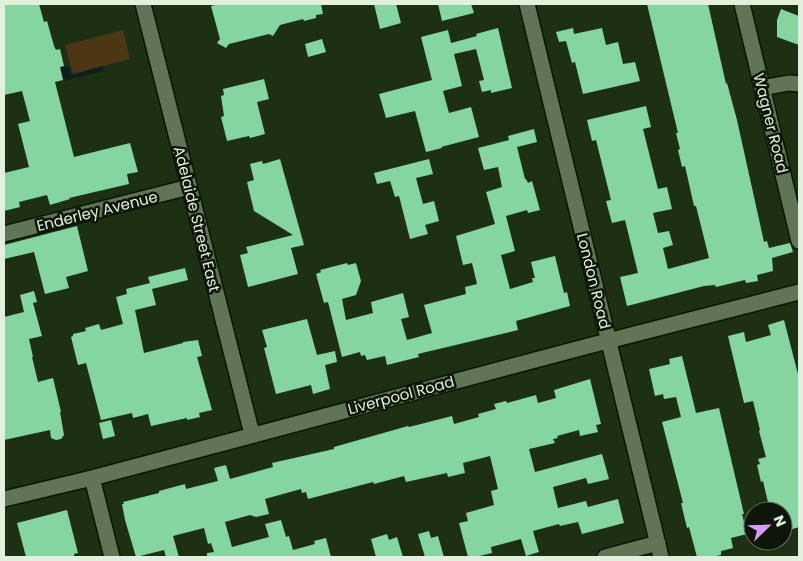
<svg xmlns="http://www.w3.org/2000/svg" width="803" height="561" font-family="Poppins,sans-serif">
  <rect width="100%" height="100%" fill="#1e3013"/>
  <path fill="#4d3614" d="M123 30 130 59 73 74 65 45Z"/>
  <path fill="#0f1f1f" d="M69 66 71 75 103 66 104 71 64 81 60 68Z"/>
  <path fill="#84d5a0" d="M4 4H39L44 22 47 21 54 46 56 50 60 49 64 66 60 67 63 80 55 82 74 157 130 143 138 172 127 174 129 184 69 198 70 199 50 205 47 195 19 202 20 207 4 211V173L29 167 18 124 30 121 22 91 4 95Z
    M219 4H321L323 14 316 15V18L304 21 303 19 280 25 273 36 269 34 229 44 226 48 217 43 220 39 211 6Z
    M374 4H396L401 23 380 29Z
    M438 4H471L474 13 442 21Z
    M647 4H708L726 84 727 83 737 120 764 242 767 241 769 248 790 243 793 252 772 258 773 271 757 275 758 281 746 283 745 280 716 287 715 285 704 286 627 306 620 277 638 273 625 220 612 223 606 201 611 200 596 140 592 141 587 120 646 106 651 127 643 129 658 189 667 187 672 209 653 213 658 233 669 231 673 245 663 248 668 269 709 258 696 206H694L685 166 682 167 678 150 680 149 676 133H678Z
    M781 9 799 16V45L777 37V20Z
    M498 28 512 88 491 93V90L482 92 479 81 484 80 476 49 454 54 462 86 443 91 449 113 471 107 479 137 441 147 442 148 426 152 415 111 386 118 379 94 432 80 421 37 448 30 451 43 477 36 476 34Z
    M573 28 574 34 602 28 606 45 618 42 623 64 635 62 640 81 583 94 575 62 572 63 566 41 559 42 556 32Z
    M322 39 326 52 308 57 305 44Z
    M264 79 269 99 257 102 265 134 250 138 249 136 227 141 221 117 224 116 221 96 224 95 223 89Z
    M534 129 537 142 517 147 525 179H526L528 183 532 181 540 210 528 213 527 210 506 216 515 251 501 255 510 289 533 282 532 278H535L531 262 555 256 564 293 567 292 570 306 516 321 518 330 418 354 419 357 387 365 385 356 367 360 365 355 361 356 360 352 342 357 328 302 324 303 316 274 321 272 320 270 347 263 348 265 356 263 361 281 356 295 342 299 346 320 373 313 371 302 403 293 409 317 401 319 407 340 432 333 424 305 466 294 465 287 477 284 472 263 463 265 456 236 495 224 486 192 502 187 498 167 484 170 478 148 509 140 508 136Z
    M280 159 304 245 291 248 298 274 248 287 240 255 248 253 246 247 293 235 254 211 247 182 254 180 250 164 262 161 263 164Z
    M429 159 433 174 416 178 423 204 434 201 439 221 425 225 428 234 410 239 399 196 395 197 390 181 377 184 374 173Z
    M77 226 88 271 66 277 69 288 45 294 34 252 4 259V245Z
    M185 268 188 280 152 289 156 305 135 310 144 353 183 343V342L198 340 202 356 197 357 212 410 199 413 200 417 187 420V418L151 426 148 414 133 418 132 413 101 420 86 363 78 365 71 337 73 336V334L86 331 85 328 99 324 101 330 123 324 116 297 127 294 126 289 150 283 148 277Z
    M34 291 37 302 33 303 42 336 29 339 33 357H32L38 382 53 378 61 412H60L64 435 61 439 56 440 51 438 50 430 4 440V317L24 312 20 295Z
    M307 319 317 355 335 351 337 362 325 365 330 389 313 394 311 385 276 394 264 348 267 347 262 330Z
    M784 320 799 378V527L783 532V511H770L763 481 761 482 757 465 760 464 758 459 766 457 759 431 760 430 753 401 744 403 728 336 744 332 746 342 771 335 768 325Z
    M682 356 696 413 719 408 744 514H742L747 534 731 538 733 548 721 551V555L711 557H697L689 527 687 528 681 503H683L662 422 681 417 676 397 664 399 663 394 655 396 649 369 670 364 669 359Z
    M590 379 601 424 596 425 598 432 580 436 579 430 557 436 558 438 553 439 555 443 529 449 535 472 602 454 609 479 588 484 586 478 553 487 558 508 586 501 588 507 618 499 624 523 582 534 578 522 560 526 559 524 533 531 539 552 526 556 521 539 491 547 492 553 475 557H468L459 523 468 521 466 513 494 505 491 491 498 489 490 456 463 463 465 473 448 477 447 473 406 482 404 476 374 484 373 482 308 499 306 492 302 493 301 489 265 499 269 514 256 517 250 515 225 522 232 547 269 537 265 524 281 520 286 537 289 536 293 550 315 544 314 541 326 538 331 557H207V553L214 552 211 543 208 544 204 528 173 536 179 557H166L164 550 136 557 125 520 122 504H124L123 502 159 493V491L185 484 186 489 218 481 214 468 226 465 230 479 273 467 272 463 334 449V447L408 426 409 427 452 416 454 424 479 417 478 414 496 409 494 404 506 401 507 403 536 395 538 403 556 398 554 390Z
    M111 420 115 436 103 439 99 423Z
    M67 510 78 553 74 554V557H26L17 523Z
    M429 531 431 538 438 536 444 557H425L418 534Z
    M387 534 389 540 397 537 403 557H376L371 539Z"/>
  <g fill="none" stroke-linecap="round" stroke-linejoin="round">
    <defs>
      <path id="minor" d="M143 4 252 434
        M527 4 661 557
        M762 88 789 83 799 84
        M4 234 189 187
        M92 478 112 557
        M4 499 92 478 592 345 799 292
        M605 557 658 543"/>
      <path id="tertiary" d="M742 4 799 241"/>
    </defs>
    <use href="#minor" stroke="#071800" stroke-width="18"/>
    <use href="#tertiary" stroke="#071800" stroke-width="18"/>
    <use href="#minor" stroke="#607555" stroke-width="15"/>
    <use href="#tertiary" stroke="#607555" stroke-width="15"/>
  </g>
  <g text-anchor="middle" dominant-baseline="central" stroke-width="5" stroke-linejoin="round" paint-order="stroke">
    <g font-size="15" fill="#e3efdd" stroke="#0e1609">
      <text transform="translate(771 123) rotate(76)">Wagner Road</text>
      <text transform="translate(97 211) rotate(-14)">Enderley Avenue</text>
      <text transform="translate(197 219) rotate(76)">Adelaide Street East</text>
      <text transform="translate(594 281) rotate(76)">London Road</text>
      <text transform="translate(401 395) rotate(-15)">Liverpool Road</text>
    </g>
  </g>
  <rect width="803" height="561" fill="none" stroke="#e3efdd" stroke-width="10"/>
  <g transform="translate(768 526) rotate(67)"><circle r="24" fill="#0e1609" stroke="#636d5e"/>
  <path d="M0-4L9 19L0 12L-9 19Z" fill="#d99af7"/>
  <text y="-8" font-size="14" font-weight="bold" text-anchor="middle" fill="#e3efdd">N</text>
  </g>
</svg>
